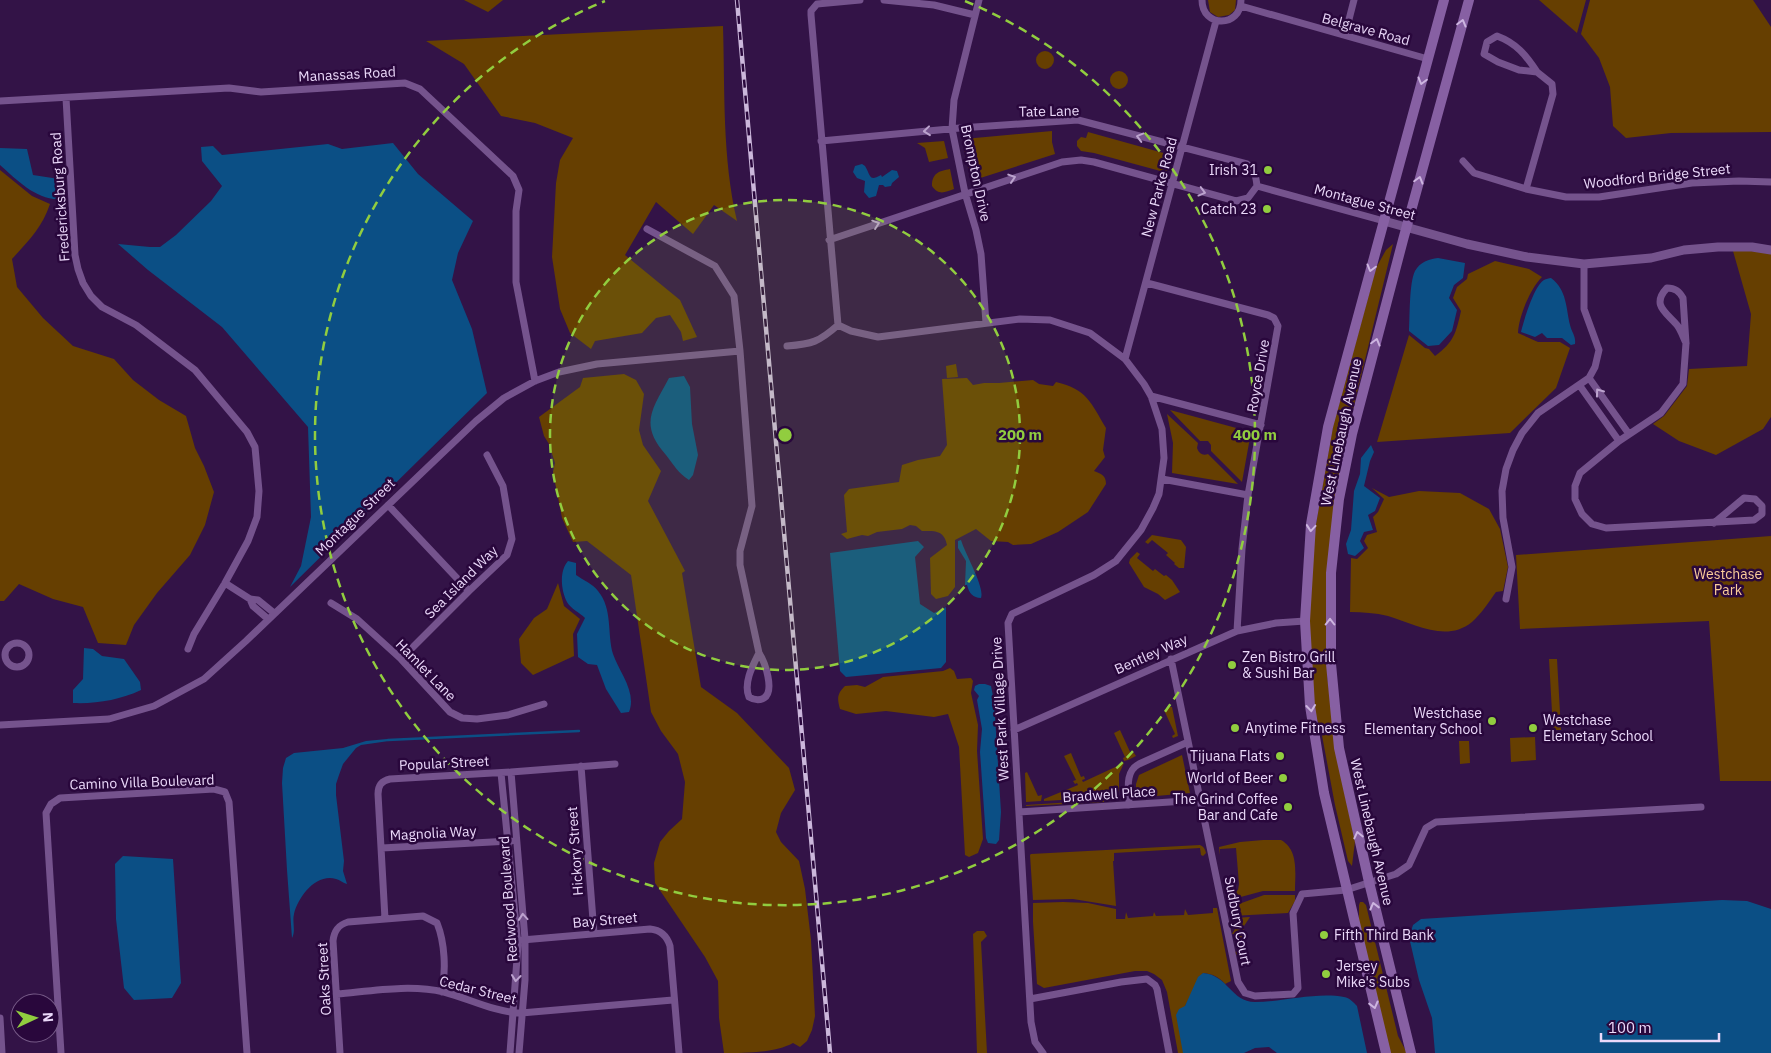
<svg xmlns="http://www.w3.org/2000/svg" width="1771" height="1053" font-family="'IBM Plex Sans',sans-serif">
  <rect width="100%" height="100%" fill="#331347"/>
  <path fill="#663f01" d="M464 0H503L488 12Z
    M1208 0H1236L1235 10 1229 15 1218 17 1210 12Z
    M1539 0H1586L1577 33Z
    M1590 0H1753L1771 27V132L1671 133 1626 138 1613 126 1610 87 1599 58 1581 34Z
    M723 26C725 91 722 157 737 221L714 205 693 234 656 202 625 255 680 300 697 337 683 341 681 332 670 315 656 318 642 333 595 341 591 349 570 333 560 309 552 257 556 183 560 160 573 138 535 123 501 116 464 64 426 41Z
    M1036 60a9 9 0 1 1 18 0a9 9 0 1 1-18 0Z
    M1110 80a9 9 0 1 1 18 0a9 9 0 1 1-18 0Z
    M1052 131V142L1055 154 971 181 963 144 964 139Z
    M1088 132 1167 154 1171 159 1170 167 1167 171 1164 172 1094 153 1081 151 1077 146V141L1081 137 1086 138Z
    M944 141 948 158 929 162 925 148 917 143Z
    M950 169 954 189C945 192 939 196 932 186 932 173 939 171 950 169Z
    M0 170 32 196 50 204C42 228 29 240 12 259L17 287 43 318 73 346 114 359 133 380 159 400 186 416 195 448 204 466 214 492 205 525 190 555 157 593 134 625 126 645 98 643 83 607 53 599 19 584 4 601H0Z
    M1393 244 1349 426 1328 562 1326 610 1327 675 1338 763 1355 841 1352 866 1348 861 1335 805 1321 730 1314 712 1309 625 1313 541 1333 426 1376 268 1386 250Z
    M1733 251H1751L1771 254V417L1763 429 1716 455 1679 441 1653 424 1664 416 1687 386 1689 369 1747 366 1751 314Z
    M1495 261 1529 269 1542 277C1530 289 1519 316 1518 333L1538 342H1560L1570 348 1556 388 1510 433 1377 442 1409 335 1425 348 1429 349 1435 356C1454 342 1456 333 1461 311L1453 298 1457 287 1467 279 1468 274Z
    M956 364 958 377 947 378 946 366Z
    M624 374 636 380 644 394 639 430 643 445 661 471 648 501 685 571 682 573 701 687 737 713 771 749 789 768 795 790 781 813 776 832 781 842 799 861 805 889 811 940 815 1016 812 1030 807 1041 800 1047 793 1043C775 1053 745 1053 724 1053L719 1018 718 981 705 957 655 883 654 863 660 842 669 831 682 819 685 782 678 754 661 731 651 712 631 575 587 541 573 542 562 518 553 472 555 463 549 444 544 436 539 417 580 387 583 378Z
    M967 378 973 385 984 383H999L1033 380 1039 384 1053 386 1056 382C1087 389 1091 403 1106 428L1103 450 1105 457 1094 471C1101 474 1106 475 1106 484L1088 512 1058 532 1031 544 1013 545 1008 542 991 541 976 529 955 540V587L948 596 936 599 931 594 930 558 947 545C944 530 935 531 922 531L916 526 910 525 902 529 877 532 868 536 862 535 847 539 841 534 847 532 844 495 849 489 899 482 902 465 918 460 940 456 947 445 942 379Z
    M1170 410 1251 432 1242 482 1211 451V445L1208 441H1200Z
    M1167 414 1198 443 1197 448C1199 454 1203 456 1208 454L1238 484 1172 473 1173 443Z
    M1372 488 1389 497 1419 491 1460 493 1489 509 1500 529 1508 567 1503 591 1496 592C1489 602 1481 614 1472 622 1446 643 1415 624 1388 616 1375 613 1363 612 1350 612L1351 558 1357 559 1368 548 1364 541 1367 535 1377 532 1373 517 1378 512 1384 499Z
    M1152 535 1181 540 1186 547 1184 568H1179L1174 564 1175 563 1166 555 1168 553 1152 540 1148 544 1145 542Z
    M1771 536V781H1720L1709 621 1520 629 1516 555Z
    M1137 552 1140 554 1137 558 1153 571 1155 569 1164 576 1166 575 1172 580 1180 592 1165 600 1158 594 1144 587 1129 563 1130 559Z
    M558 583 564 606 580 619 573 634 574 656 533 675 521 663 519 639 534 618 547 609Z
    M1549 659H1557L1561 730H1553Z
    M950 668 954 671 957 679 971 678 973 681 971 693 978 725 977 751 983 839 978 853 969 857 965 855 959 747 948 714 934 717 886 711 856 714 840 709C837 698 837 694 845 686L857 685 865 687 883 677 943 671Z
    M1170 707H1172L1178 736 1173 738 1172 736 1175 734 1164 710Z
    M1120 730 1131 754 1134 753 1136 756 1128 760 1124 761 1123 758 1125 757 1114 733Z
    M1535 737 1536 760 1511 762 1510 738Z
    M1459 741H1469L1470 763 1460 764Z
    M1071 753 1081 777 1084 776 1085 779 1082 780 1083 782 1124 763 1119 774V791L1114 797 1044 801V799L1078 785 1077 783 1075 784 1073 781 1076 780 1064 756Z
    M1182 755 1190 793 1145 797 1142 792 1136 790V784L1139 775Z
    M1027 772 1038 796 1042 795 1041 801 1026 802 1025 773Z
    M1104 800V802L1026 806V805Z
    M1263 840H1281C1299 850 1295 873 1295 891H1263L1237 898 1235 897V892L1238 890 1239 884 1236 848 1220 849V855L1219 847 1240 842Z
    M1200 845C1204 847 1205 849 1206 853L1203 856 1201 855 1200 848 1114 853V861H1113L1116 906 1073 899 1033 900 1030 855 1031 854Z
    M1264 895H1295V901L1288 913 1232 916 1230 906 1232 913H1236V905Z
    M1063 902 1088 903 1116 909V919H1125L1126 912 1128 918 1153 916 1154 912 1156 916 1184 915 1185 909 1188 915 1213 913V908H1217L1231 981 1225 984C1219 977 1213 974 1203 973L1185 1006 1183 1053H1178L1167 992 1162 980 1154 974 1147 971H1135L1044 988 1037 984 1033 922V903Z
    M1360 902H1363L1366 905 1398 1036 1407 1053H1390L1359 922V905Z
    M1250 917 1244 926 1243 954 1237 955 1235 952 1241 950 1238 934H1232L1235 929 1240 926 1237 921H1235L1234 918Z
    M977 931H984L987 936 981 942 987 1053H977L973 934Z"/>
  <path fill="#0b4f85" d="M393 143 418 174 473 221 458 253 452 280 472 329 487 393 290 587 301 566 311 517 308 427 222 327 148 270 118 244 150 247H160L176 235 211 201 222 186 202 161 201 147 213 146 222 155 328 144 342 149Z
    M0 148 27 149 33 175 59 179 61 199C37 201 17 180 0 165Z
    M862 164 865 166C871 176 869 182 881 175L882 177 892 170 897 171 899 177 892 183 891 186 885 187 883 185H879L876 196 869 198 864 192 865 181 857 178 853 172 855 166Z
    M1438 258 1465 263 1463 278 1454 285 1449 298 1457 310 1452 331 1439 345 1428 346 1409 331C1410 317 1409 283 1415 271 1420 262 1429 259 1438 258Z
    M1551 278C1567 290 1566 308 1570 325 1572 333 1576 336 1575 344L1571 345 1562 338H1547L1542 333 1535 337 1521 332C1524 320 1534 286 1544 280 1546 279 1549 278 1551 278Z
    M684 376 690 387 692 424 698 455 693 475 689 480C678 473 674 465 666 455 639 424 652 410 669 378Z
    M1371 445 1374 452 1370 461 1364 486 1380 498 1375 511 1368 515 1373 530 1364 532 1360 541 1364 548 1355 556 1348 554 1346 544 1351 530 1354 491 1360 474 1361 458Z
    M961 540C965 554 985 587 981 598 973 598 969 593 967 585H965L966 561 958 548V541Z
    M918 541 924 547 915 557 920 604 934 613 946 607V662L941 668 846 677 840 671 830 553Z
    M568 561 576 563V575C583 580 593 584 598 591 613 609 607 634 613 654 619 672 637 692 629 712L621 713 606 689 597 665 588 664 578 657 577 634 585 618C580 613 570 608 567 602 561 591 559 571 568 561Z
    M84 648 93 649 102 656 124 659 140 682 141 690C120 700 96 704 73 703V690L83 679Z
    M979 684H985L991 686 994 701 1001 812 999 840 996 844 988 843 986 838 980 752 982 729 977 700 979 696 974 690 975 686Z
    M387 739 389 741 361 745 356 748 343 764 339 775 336 784V795L344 861 343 871 347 884C343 883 340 880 336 879 316 873 298 897 294 914 292 922 296 931 292 938L287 870 282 783 283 768 286 758 294 753 343 748 366 741Z
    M123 856 173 859 181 983 172 998 134 1000 124 988 116 919 115 864Z
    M1722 900 1747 901 1771 909V1053H1435L1432 1018 1419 980 1409 937 1413 925 1421 919Z
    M1203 973C1228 975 1231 1002 1255 1002 1284 1002 1315 992 1344 997 1350 998 1353 1002 1357 1006L1367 1053H1277L1269 1047 1255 1048 1244 1053H1183L1176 1015 1179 1009 1185 1006 1198 977Z"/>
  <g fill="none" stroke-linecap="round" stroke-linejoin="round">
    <path stroke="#0b4f85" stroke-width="2.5" d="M388 740 579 731"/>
    <path stroke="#75538d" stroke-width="7" d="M884 0 934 5 975 15
      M979 0 954 100 952 129 965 193 976 230 981 254 986 323
      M1202 0C1202 28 1241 28 1241 0
      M1241 6 1428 59
      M1345 35 1354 0
      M66 98 75 255 78 269 83 283 91 296 102 307 136 325 195 370 247 432 255 447 259 491 257 517 248 541 225 583 194 634 188 649
      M0 101 229 88 261 92 405 83 420 89 513 176 519 190 516 211V282L535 381
      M821 141 960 128 1078 120 1247 164C1255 170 1256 177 1257 186
      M1463 161 1474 173 1526 189 1566 197H1599L1692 183 1739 181 1771 182
      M1257 186 1384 221
      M1526 189 1553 94 1552 84 1537 72 1519 70 1498 62 1484 54 1487 42 1497 36C1516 43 1526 55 1537 72
      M647 229 715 266 734 296 740 351 752 506 740 551V565L759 653C765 662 775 691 764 698 759 701 754 700 749 697 743 683 753 665 759 653
      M829 240 1062 162 1081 160 1094 162 1236 201 1248 198 1257 186
      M1147 283 1268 315 1274 318 1278 326 1248 495 1242 549 1237 631
      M838 325 851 331 878 337 1020 319 1050 320 1090 333 1125 359 1144 384 1151 396 1162 429 1164 458 1159 494 1153 508 1141 530 1116 561 1094 575 1012 614 1008 623 1031 1022 1035 1042 1043 1053
      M838 325 811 15V11L817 4 860 0
      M1686 343C1683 337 1681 330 1677 325 1666 312 1651 305 1667 288 1675 288 1679 291 1683 298L1686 343 1683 384 1661 413 1619 441 1580 473 1575 486V499L1582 514 1592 524 1606 528 1754 520 1762 514V506L1755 499 1744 498 1714 523
      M787 346C812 344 819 342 838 325
      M1125 359 1216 21
      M1589 378 1629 434
      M1580 386 1619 441
      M1151 396 1261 425
      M1162 479 1248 495
      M388 505 469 591
      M225 583 250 599 258 600 274 613
      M250 599 253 606 268 619
      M1506 599 1512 567 1503 518 1502 491 1506 469 1513 450 1522 433 1538 413 1589 378 1595 367 1599 350 1584 309V264
      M331 603 357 619 401 659 450 712 462 718 477 719 508 715 544 704
      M5 655a12 12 0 1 1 24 0a12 12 0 1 1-24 0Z
      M401 659 469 591 507 555 512 539 503 486 487 455
      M1171 659C1194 766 1215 875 1238 982L1245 993 1255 996 1293 994 1298 988 1293 913 1302 894 1346 890 1396 874 1409 865 1426 828 1436 822 1701 807
      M0 725 109 719 154 706 204 679 246 641 476 421 504 398 535 381 559 372 597 364 740 351
      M1014 730 1237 631 1276 623 1305 621
      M581 766 594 933
      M511 772 525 939V980L519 1053
      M501 773 518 945 510 1053
      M1129 805C1129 791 1124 772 1139 764L1188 742
      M1019 812 1200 800
      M382 848 511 841
      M385 919 378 794C378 786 381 781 390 779L511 772 615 764
      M522 940 650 929C661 930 667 936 670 946L679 1053
      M337 994C371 991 410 984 444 992 470 999 494 1012 521 1013L673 1000
      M1030 999 1121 982 1147 979 1155 985 1157 989 1169 1053
      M0 1018 2 1053
      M61 1053 46 813 51 804 60 798 214 789 225 792 229 802 247 1053
      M340 1053 333 941C334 931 338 925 348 922L423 916 437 923C445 943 446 970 442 992"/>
    <path stroke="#75538d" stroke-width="9" d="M1384 221 1467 244 1527 257 1584 264 1651 258 1684 250 1718 247H1752L1771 250"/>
    <path stroke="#8760a3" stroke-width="10" d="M1386 1053 1324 793 1310 706 1305 621 1311 524 1328 427 1444 0
      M1411 1053 1369 882 1339 748 1331 664V573L1339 499 1352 434 1403 240 1469 0"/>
    <defs>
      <path id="rail" d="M737 0 830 1053"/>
    </defs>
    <use href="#rail" stroke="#cbb7db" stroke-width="4.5"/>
    <use href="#rail" stroke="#29073c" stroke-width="2.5" stroke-dasharray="8" stroke-linecap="butt"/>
  </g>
  <defs><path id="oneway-chevron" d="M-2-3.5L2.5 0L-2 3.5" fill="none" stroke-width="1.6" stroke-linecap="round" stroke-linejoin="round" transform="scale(1.25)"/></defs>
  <g stroke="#cdb5e0">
    <use href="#oneway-chevron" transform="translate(1462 23) rotate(-75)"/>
    <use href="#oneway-chevron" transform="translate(1422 81) rotate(105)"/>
    <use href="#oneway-chevron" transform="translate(1419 180) rotate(-74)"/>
    <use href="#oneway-chevron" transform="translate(1371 268) rotate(105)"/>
    <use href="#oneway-chevron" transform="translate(1376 342) rotate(-75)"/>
    <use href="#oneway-chevron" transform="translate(1311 528) rotate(95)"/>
    <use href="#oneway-chevron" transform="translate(1330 622) rotate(-90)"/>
    <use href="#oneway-chevron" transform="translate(1311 708) rotate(84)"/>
    <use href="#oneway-chevron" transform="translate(1358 835) rotate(-103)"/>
    <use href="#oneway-chevron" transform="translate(1374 906) rotate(-104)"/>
    <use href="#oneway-chevron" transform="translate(1374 1005) rotate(76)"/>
  </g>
  <g stroke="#bca3ce">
    <use href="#oneway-chevron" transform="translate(927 131) rotate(174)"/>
    <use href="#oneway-chevron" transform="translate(1140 137) rotate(-165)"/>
    <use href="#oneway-chevron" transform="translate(1012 178) rotate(-18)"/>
    <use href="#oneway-chevron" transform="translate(1202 192) rotate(15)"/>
    <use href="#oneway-chevron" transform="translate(876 224) rotate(-19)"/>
    <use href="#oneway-chevron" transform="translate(1599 392) rotate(-126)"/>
    <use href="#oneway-chevron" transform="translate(523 917) rotate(-95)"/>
    <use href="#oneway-chevron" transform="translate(516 978) rotate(96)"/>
  </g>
  <circle cx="785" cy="435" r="235" fill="#91cd3f" fill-opacity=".12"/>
  <g fill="none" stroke="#91cd3f" stroke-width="2.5" stroke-dasharray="9 6">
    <circle cx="785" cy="435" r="235"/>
    <path d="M965 1A470 470 0 1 1 605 1"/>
  </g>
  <g fill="#91cd3f" stroke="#29073c" stroke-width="2">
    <circle cx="1268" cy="170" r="5"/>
    <circle cx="1267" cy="209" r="5"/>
    <circle cx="1232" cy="665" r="5"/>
    <circle cx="1492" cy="721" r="5"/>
    <circle cx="1235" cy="728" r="5"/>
    <circle cx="1533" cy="728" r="5"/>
    <circle cx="1280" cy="756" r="5"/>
    <circle cx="1283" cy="778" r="5"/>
    <circle cx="1288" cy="807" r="5"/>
    <circle cx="1324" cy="935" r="5"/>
    <circle cx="1326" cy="974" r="5"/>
  </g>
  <g text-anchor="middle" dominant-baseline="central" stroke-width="5" stroke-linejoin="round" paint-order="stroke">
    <g font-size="14" fill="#ebd9fa" stroke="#29073c">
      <text transform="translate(1366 29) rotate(15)">Belgrave Road</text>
      <text transform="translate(347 74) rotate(-3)">Manassas Road</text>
      <text transform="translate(1049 111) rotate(-1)">Tate Lane</text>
      <text transform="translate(976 173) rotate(78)">Brompton Drive</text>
      <text transform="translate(1657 176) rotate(-6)">Woodford Bridge Street</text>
      <text transform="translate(1159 187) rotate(-75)">New Parke Road</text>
      <text transform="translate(60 197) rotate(-94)">Fredericksburg Road</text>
      <text transform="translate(1365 202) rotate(15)">Montague Street</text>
      <text transform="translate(1258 376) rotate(-80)">Royce Drive</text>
      <text transform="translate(1341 432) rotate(-78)">West Linebaugh Avenue</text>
      <text transform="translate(355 517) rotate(-44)">Montague Street</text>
      <text transform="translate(461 582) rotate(-45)">Sea Island Way</text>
      <text transform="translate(1151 654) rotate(-24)">Bentley Way</text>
      <text transform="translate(426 670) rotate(46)">Hamlet Lane</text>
      <text transform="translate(1000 709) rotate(-93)">West Park Village Drive</text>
      <text transform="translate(444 763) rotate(-3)">Popular Street</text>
      <text transform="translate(142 782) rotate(-2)">Camino Villa Boulevard</text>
      <text transform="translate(1109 794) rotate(-4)">Bradwell Place</text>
      <text transform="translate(1372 832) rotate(77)">West Linebaugh Avenue</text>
      <text transform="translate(433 833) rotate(-3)">Magnolia Way</text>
      <text transform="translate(575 851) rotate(-94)">Hickory Street</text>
      <text transform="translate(508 899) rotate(-94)">Redwood Boulevard</text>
      <text transform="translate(605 920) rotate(-5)">Bay Street</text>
      <text transform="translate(1238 921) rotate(79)">Sudbury Court</text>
      <text transform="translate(324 979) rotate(-93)">Oaks Street</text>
      <text transform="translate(478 990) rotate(14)">Cedar Street</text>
    </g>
    <g font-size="14" fill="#ebd9fa" stroke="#29073c" text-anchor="end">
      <text x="1258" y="170">Irish 31</text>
      <text x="1257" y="209">Catch 23</text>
      <text x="1242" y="657" text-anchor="start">Zen Bistro Grill<tspan x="1242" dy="16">&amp; Sushi Bar</tspan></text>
      <text x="1482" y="713">Westchase<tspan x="1482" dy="16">Elementary School</tspan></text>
      <text x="1543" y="720" text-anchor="start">Westchase<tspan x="1543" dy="16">Elemetary School</tspan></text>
      <text x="1245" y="728" text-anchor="start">Anytime Fitness</text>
      <text x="1270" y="756">Tijuana Flats</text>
      <text x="1273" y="778">World of Beer</text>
      <text x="1278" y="799">The Grind Coffee<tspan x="1278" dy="16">Bar and Cafe</tspan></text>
      <text x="1334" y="935" text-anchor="start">Fifth Third Bank</text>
      <text x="1336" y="966" text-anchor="start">Jersey<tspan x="1336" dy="16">Mike's Subs</tspan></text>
    </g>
    <g font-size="14" fill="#fbcd9a" stroke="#29073c">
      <text x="1728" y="574">Westchase<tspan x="1728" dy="16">Park</tspan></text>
    </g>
  </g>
  <circle cx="785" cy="435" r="8" fill="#91cd3f" stroke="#29073c" stroke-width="2.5"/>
  <g font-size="15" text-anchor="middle" font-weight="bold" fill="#91cd3f" stroke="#29073c" stroke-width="5" stroke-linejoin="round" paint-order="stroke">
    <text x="1020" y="440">200 m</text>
    <text x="1255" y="440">400 m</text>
  </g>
  <g transform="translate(35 1018) rotate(86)"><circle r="24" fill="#29073c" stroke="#775b88"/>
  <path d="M0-4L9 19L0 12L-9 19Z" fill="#91cd3f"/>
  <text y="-8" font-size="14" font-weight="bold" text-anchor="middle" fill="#ebd9fa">N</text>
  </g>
  <path d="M1601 1033v8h118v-8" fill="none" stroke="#ebd9fa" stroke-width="2.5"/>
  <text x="1608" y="1033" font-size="15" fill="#ebd9fa" stroke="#29073c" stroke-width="4" paint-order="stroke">100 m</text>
</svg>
